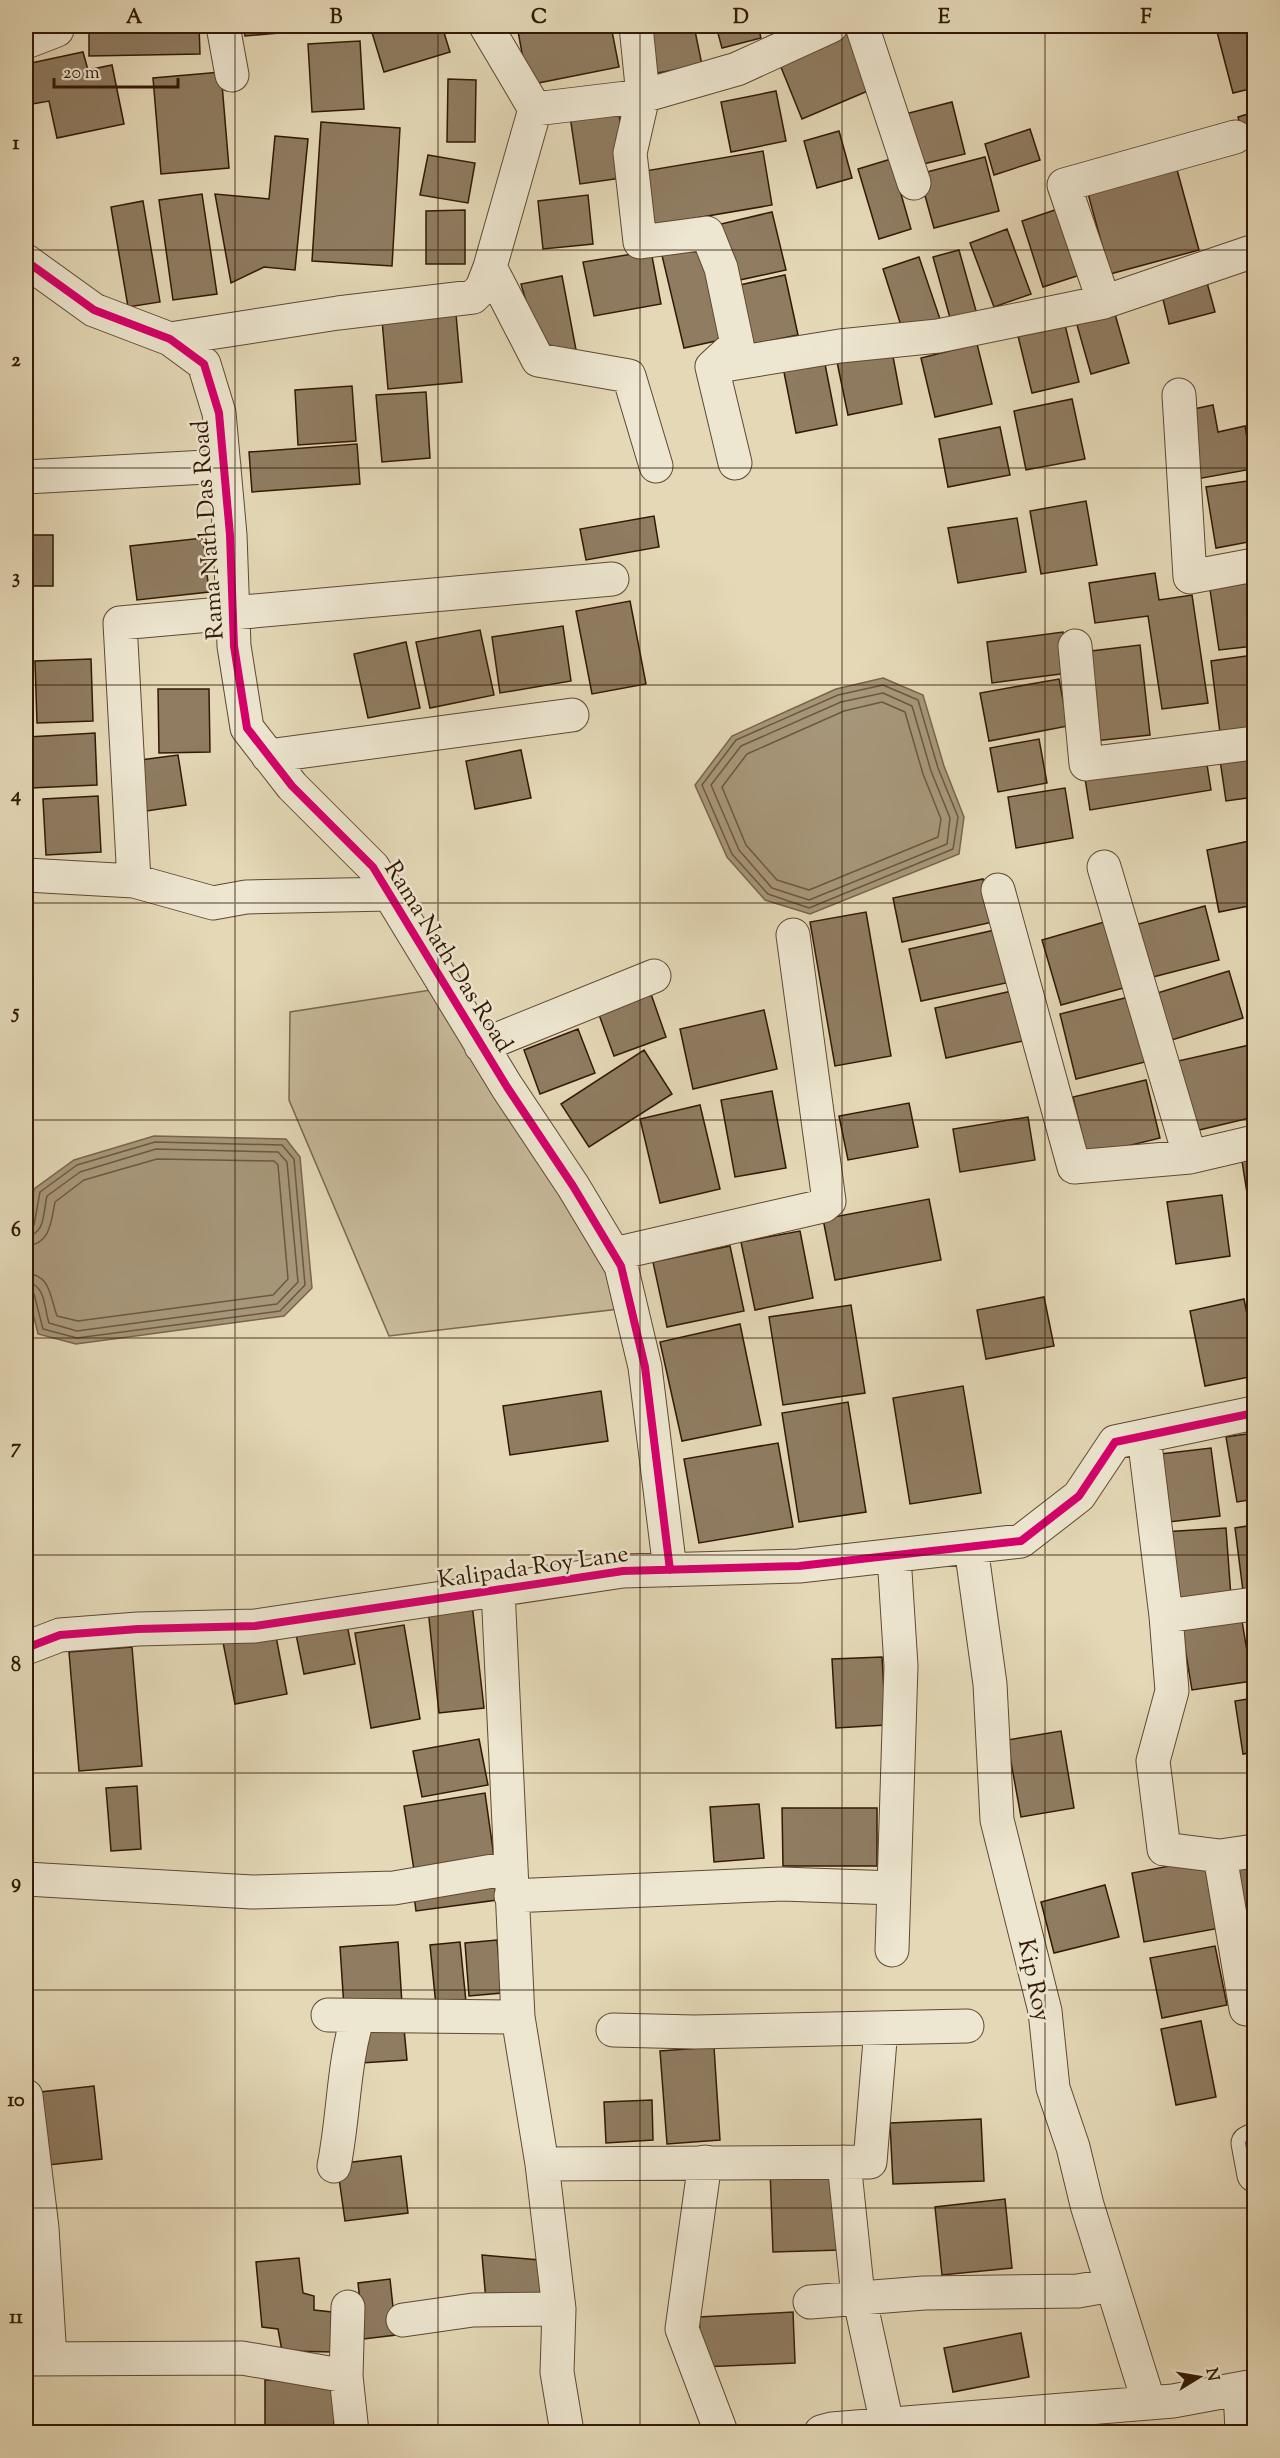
<svg xmlns="http://www.w3.org/2000/svg" width="1280" height="2458" font-family="'Sorts Mill Goudy',serif">
	<style>
		.green { fill: #c6b898; stroke: #7c684e; stroke-width: 1.5 }
		.water { fill: #a7977a; stroke: #78654b; stroke-width: 1.5 }
		.lines { fill: none; stroke-linecap: round; stroke-linejoin: round }
		.shore { stroke: #6c5840; stroke-width: 1.5 }
		.building { fill: #8f7c61; stroke: #321905; stroke-width: 1.5 }
		.street-casing { stroke: #5e4931; stroke-width: 35 }
		.street { stroke: #ede6d0; stroke-width: 33 }
		.quiet { stroke: #8e44ad; stroke-width: 6; stroke-dasharray: 12 6; stroke-linecap: butt }
		.cycleway-casing { stroke: #ede6d0; stroke-width: 11 }
		.cycleway { stroke: #d6006c; stroke-width: 8 }
		.grid { fill: none; stroke: #321905; stroke-width: 1.5; stroke-opacity: 0.55 }
		.labels { text-anchor: middle; stroke-width: 5; stroke-linejoin: round; paint-order: stroke }
		.street-label { font-size: 24px; fill: #321905; stroke: #ede6d0 }
		.neatline { fill: none; stroke: #321905; stroke-width: 2 }
		.grid-label { font-size: 20px; text-anchor: middle; font-weight: bold; fill: #321905 }
	</style>
	<rect width="100%" height="100%" fill="#e4d8b6"/>
	<filter id="stains"><feTurbulence type="fractalNoise" baseFrequency=".00333" numOctaves="4"/><feColorMatrix values="0 0 0 0 .2 0 0 0 0 .09 0 0 0 0 .02 0 0 0 .5 -.17"/></filter>
	<radialGradient id="worn" r=".72"><stop offset=".6" stop-color="#630" stop-opacity="0"/><stop offset="1" stop-color="#630" stop-opacity=".3"/></radialGradient>
	<!-- green -->
	<path class="green" d="M437 989 608 1269 619 1309 389 1336 289 1100 290 1012Z"/>
	<!-- water -->
	<path class="water" d="M883 678 923 695 944 766 964 817 959 854 810 914 765 900 727 857 695 785 732 736 836 689Z
		M154 1136 286 1139 300 1157 312 1288 284 1316 76 1344 38 1334 26 1285V1240L34 1189 74 1160Z"/>
	<g class="lines">
		<!-- shore -->
		<path class="shore" d="M883 685 918 700 938 768 958 817 953 849 809 908 768 894 732 854 702 785 736 740 838 695Z
			M883 693 912 706 931 771 950 818 947 844 809 900 772 888 739 850 711 785 741 746 841 702Z
			M882 702 905 712 923 774 941 819 938 837 809 890 777 880 746 845 722 787 747 754 844 711Z
			M26 1229 34 1225 40 1192 77 1165 155 1142 282 1145 294 1159 305 1285 280 1311 77 1338 43 1329 34 1294 26 1290
			M26 1236C46 1235 43 1211 47 1196L80 1172 156 1149 278 1152 287 1162 298 1282 277 1304 77 1331 49 1323C44 1308 46 1284 26 1282
			M26 1246C51 1244 51 1221 55 1202L84 1180 157 1159 274 1161 278 1165 288 1279 273 1295 78 1321 57 1316C50 1297 51 1275 26 1273"/>
	</g>
	<!-- building -->
	<path class="building" d="M89 26H199L200 54 89 56Z
		M244 26H324V29L245 36Z
		M370 26H442L450 52 384 72Z
		M517 26H611L619 67 528 85Z
		M644 26H694L702 65 652 74Z
		M716 26H758L761 38 722 48Z
		M844 26 870 90 802 119 776 55Z
		M1226 26H1254V88L1233 93 1216 28Z
		M360 41 364 109 312 112 308 44Z
		M83 52 88 70 112 65 124 124 57 138 49 101 26 105V64Z
		M221 72 229 168 161 174 153 78Z
		M448 79 476 80 475 142H447Z
		M776 91 786 141 731 152 721 102Z
		M952 102 965 154 919 165 905 114Z
		M618 108 628 177 580 184 570 116Z
		M1254 112V173L1238 117Z
		M26 121 31 146 26 147Z
		M321 122 400 128 392 266 312 261Z
		M1030 129 1040 160 994 175 985 144Z
		M839 131 852 178 817 188 804 141Z
		M275 136 308 139 295 270 264 267 231 283 215 194 269 199Z
		M763 151 772 205 649 226 639 172Z
		M428 155 475 163 468 203 420 195Z
		M985 157 999 211 934 228 919 174Z
		M891 159 911 229 879 239 858 169Z
		M1176 166 1199 250 1110 274 1087 190Z
		M202 194 217 294 173 300 159 200Z
		M588 195 593 244 543 249 538 201Z
		M143 201 160 302 128 307 111 207Z
		M1061 208 1083 274 1043 287 1022 221Z
		M465 210V264H426V211Z
		M772 212 786 270 735 281 721 224Z
		M1007 229 1031 294 994 307 970 243Z
		M703 238 725 339 684 348 660 247Z
		M959 250 978 318 952 325 933 257Z
		M651 251 661 304 594 316 583 262Z
		M919 257 941 322 904 335 883 269Z
		M785 275 798 335 748 345 735 286Z
		M562 276 577 355 551 356 534 329 521 284Z
		M1206 279 1215 312 1169 324 1161 291Z
		M1113 307 1129 363 1091 374 1075 318Z
		M456 314 462 382 388 389 382 320Z
		M1065 325 1079 382 1032 393 1018 336Z
		M977 344 992 404 935 417 921 358Z
		M891 346 902 404 848 415 836 357Z
		M823 354 837 425 796 433 782 362Z
		M352 386 356 441 298 445 295 390Z
		M426 392 430 458 382 462 376 395Z
		M1072 399 1085 459 1026 470 1014 411Z
		M1213 405 1218 432 1245 426 1252 469 1197 479 1184 411Z
		M1000 427 1010 475 948 487 939 439Z
		M357 444 360 484 252 492 249 452Z
		M1254 480V541L1216 548 1206 487Z
		M1086 501 1097 565 1041 574 1030 511Z
		M654 516 659 547 586 560 580 529Z
		M1017 518 1026 572 958 583 948 528Z
		M26 535H53V586H26Z
		M203 538 209 592 137 600 130 546Z
		M1155 573 1159 600 1192 595 1208 703 1162 709 1148 616 1095 623 1089 583Z
		M1250 578 1254 610V646L1219 650 1209 583Z
		M630 601 646 684 592 694 576 611Z
		M563 626 571 681 500 693 492 637Z
		M480 630 494 695 430 708 416 642Z
		M1063 632 1068 673 992 683 987 642Z
		M406 642 420 708 368 718 354 654Z
		M1140 645 1150 735 1094 741 1083 652Z
		M1253 655 1254 729 1220 733 1211 661Z
		M91 659 93 721 37 723 35 661Z
		M1059 679 1068 726 989 741 980 693Z
		M158 689H209L210 752 159 753Z
		M95 733 97 785 31 788 28 737Z
		M1039 739 1047 783 998 792 990 748Z
		M1254 748V797L1226 801 1219 753Z
		M521 750 531 798 475 809 466 761Z
		M1205 752 1211 790 1090 810 1084 772Z
		M178 755 186 805 140 812 133 761Z
		M1065 788 1073 838 1016 848 1008 797Z
		M98 796 101 852 46 855 43 799Z
		M1254 840V905L1219 912 1207 850Z
		M983 879 993 922 902 942 893 898Z
		M1205 906 1219 960 1149 978 1135 925Z
		M866 912 891 1056 835 1066 810 922Z
		M1108 921 1127 987 1061 1005 1042 940Z
		M995 930 1006 983 921 1001 909 949Z
		M1229 971 1243 1018 1165 1042 1151 995Z
		M1012 991 1023 1041 946 1058 935 1008Z
		M651 994 666 1037 614 1056 598 1012Z
		M1129 997 1145 1062 1076 1079 1060 1014Z
		M764 1010 777 1069 693 1089 680 1029Z
		M578 1029 595 1073 540 1094 524 1050Z
		M1254 1044V1117L1195 1131 1178 1061Z
		M644 1050 672 1094 589 1147 561 1104Z
		M1146 1080 1160 1138 1087 1156 1073 1097Z
		M772 1091 786 1168 735 1177 721 1100Z
		M909 1103 918 1147 848 1160 839 1116Z
		M700 1105 720 1189 660 1203 640 1119Z
		M1028 1117 1035 1160 960 1172 953 1129Z
		M1254 1153V1237L1241 1155Z
		M1222 1195 1230 1256 1176 1264 1167 1202Z
		M929 1199 941 1260 835 1280 823 1219Z
		M800 1231 813 1298 755 1310 741 1242Z
		M730 1246 744 1311 667 1327 653 1262Z
		M1044 1297 1054 1346 986 1359 977 1310Z
		M1244 1299 1254 1349V1376L1205 1386 1190 1311Z
		M851 1305 865 1393 783 1405 769 1317Z
		M740 1324 761 1425 682 1441 660 1342Z
		M963 1386 981 1493 910 1504 893 1398Z
		M601 1391 608 1441 510 1455 503 1406Z
		M848 1402 866 1512 799 1522 782 1413Z
		M1254 1433V1499L1237 1502 1226 1437Z
		M778 1443 793 1527 699 1543 684 1459Z
		M1211 1448 1220 1516 1160 1523 1152 1455Z
		M1254 1525V1589L1243 1591 1235 1528Z
		M1226 1528 1231 1597 1167 1602 1162 1532Z
		M472 1604 484 1708 439 1713 428 1609Z
		M1241 1615 1252 1681 1192 1690 1181 1624Z
		M346 1620 355 1664 304 1674 295 1629Z
		M404 1625 420 1719 371 1728 355 1633Z
		M274 1626 287 1694 235 1704 222 1637Z
		M132 1647 142 1766 79 1771 69 1652Z
		M882 1657 886 1725 836 1728 832 1659Z
		M1254 1698V1752L1243 1754 1235 1701Z
		M1061 1731 1074 1808 1021 1817 1007 1740Z
		M479 1739 488 1785 422 1797 413 1751Z
		M137 1786 141 1849 111 1851 106 1788Z
		M485 1793 494 1857 414 1870 404 1806Z
		M759 1804 764 1858 714 1862 710 1807Z
		M782 1808H877V1866H783Z
		M1207 1859 1220 1928 1144 1942 1132 1873Z
		M1254 1862V1906L1240 1908 1236 1864Z
		M494 1877 497 1900 416 1911 413 1888Z
		M1105 1885 1119 1937 1054 1953 1041 1902Z
		M497 1940 502 1993 469 1996 465 1943Z
		M398 1942 402 2004 344 2008 340 1947Z
		M460 1942 466 2002 436 2006 430 1945Z
		M1215 1946 1227 2005 1162 2018 1150 1958Z
		M403 2018 407 2060 361 2063 358 2021Z
		M1201 2021 1216 2097 1176 2105 1161 2029Z
		M714 2047 720 2140 667 2144 660 2051Z
		M94 2086 102 2159 39 2166 31 2093Z
		M652 2100 653 2140 606 2143 604 2102Z
		M981 2119 984 2181 893 2184 890 2123Z
		M401 2156 408 2213 345 2221 337 2164Z
		M838 2168 841 2250 773 2252 770 2170Z
		M1005 2199 1012 2268 942 2275 935 2207Z
		M482 2255 540 2260 541 2304 486 2301Z
		M299 2258 303 2293 314 2296V2310L332 2312 335 2352 282 2351 278 2329 262 2327 256 2262Z
		M390 2279 396 2335 364 2339 358 2283Z
		M793 2312 795 2363 702 2367 699 2317Z
		M1021 2333 1029 2377 953 2392 944 2348Z
		M265 2380H334V2432H265Z"/>
	<g class="lines">
		<defs>
			<path id="street" d="M223 26 232 75
				M636 26 643 96 630 153 640 242 707 233 721 268 737 344 712 367 735 463
				M862 26 914 183
				M26 42 57 30V26
				M535 109 643 96 737 69 831 26
				M1235 137 1064 185 1104 302 1254 251
				M26 261 94 310 170 339 204 364 219 413 230 535 234 646 247 728 292 786 373 867 507 1087 573 1186 621 1266 645 1367 670 1570
				M490 267 538 360 629 376 656 466
				M170 339 338 313 473 297 482 288 490 267 535 109 486 26
				M712 367 840 346 938 336 1104 302
				M1179 395 1190 577 1254 565
				M26 477 224 466
				M1075 646 1086 764 1254 743
				M268 756 572 715
				M26 875 134 881 213 903 246 897 390 894
				M134 881 120 623 612 579
				M998 890 1074 1167 1190 1157 1104 867
				M481 1046 654 976
				M1190 1157 1254 1142
				M614 1254 823 1206 829 1201 793 935
				M1144 1436 1166 1616 1172 1691 1153 1761 1164 1849 1220 1856 1254 1851
				M971 1547 990 1684 997 1820 1045 2011 1053 2088 1073 2147 1087 2205 1149 2403
				M498 1589 518 2017 542 2164 559 2309 557 2372 567 2432
				M1166 1616 1254 1604
				M26 1648 60 1635 138 1629 255 1626 623 1571 799 1566 1021 1541 1079 1496 1115 1442 1254 1413
				M1220 1856 1246 2009
				M26 1879 252 1892 394 1888 510 1868
				M511 1896 782 1884 894 1888
				M892 1950 901 1666 894 1556
				M328 2015 518 2017
				M613 2030 694 2032 967 2026
				M26 2096 42 2228 50 2359
				M1254 2140 1248 2143 1254 2175
				M705 2162 682 2329 721 2432
				M844 2162 857 2287 887 2424
				M542 2164 870 2162 881 2028
				M334 2166C344 2116 343 2064 358 2016
				M810 2302 924 2293 1078 2291 1112 2285
				M348 2307 346 2376 352 2432
				M403 2320 473 2310 559 2309
				M26 2359 242 2358 346 2376
				M1240 2389 1242 2432
				M821 2432 832 2429 1173 2401 1254 2386"/>
		</defs>
		<!-- street casing -->
		<use href="#street" class="street-casing"/>
		<!-- street -->
		<use href="#street" class="street"/>
		<!-- quiet -->
		<path class="quiet" d="M1254 2140 1248 2143 1254 2175"/>
		<defs>
			<path id="cycleway" d="M26 261 94 310 170 339 204 364 219 413 230 535 234 646 247 728 292 786 373 867 507 1087 573 1186 621 1266 645 1367 670 1570
				M26 1648 60 1635 138 1629 255 1626 623 1571 799 1566 1021 1541 1079 1496 1115 1442 1254 1413"/>
		</defs>
		<!-- cycleway casing -->
		<use href="#cycleway" class="cycleway-casing"/>
		<!-- cycleway -->
		<use href="#cycleway" class="cycleway"/>
	</g>
	<!-- grid -->
	<path class="grid" d="M235 26V2432M438 26V2432M640 26V2432M842 26V2432M1045 26V2432M26 250H1254M26 468H1254M26 685H1254M26 903H1254M26 1120H1254M26 1338H1254M26 1555H1254M26 1773H1254M26 1990H1254M26 2208H1254"/>
	<g class="labels">
		<!-- street labels -->
		<g class="street-label">
			<text transform="translate(207 530) rotate(-94)" y="8">Rama Nath Das Road</text>
			<text transform="translate(449 956) rotate(58)" y="8">Rama Nath Das Road</text>
			<text transform="translate(533 1566) rotate(-8)" y="8">Kalipada Roy Lane</text>
			<text transform="translate(1035 1980) rotate(78)" y="8">Kip Roy</text>
		</g>
	</g>
	<!-- margin -->
	<rect width="1280" height="2458" fill="none" stroke="#e4d8b6" stroke-width="66"/>
	<!-- north arrow -->
	<g transform="translate(1199 2377) rotate(79)" stroke="#ede6d0" stroke-width="4.5" paint-order="stroke">
	<path d="M0-4.5L10 22L0 15L-10 22Z" fill="#321905"/>
	<text y="-9" font-size="16" font-weight="bold" text-anchor="middle" fill="#321905">N</text>
	</g>
	<!-- scale -->
	<path d="M54 78v9h124v-9" fill="none" stroke="#321905" stroke-width="3"/>
	<text x="63" y="78" font-size="18" fill="#321905" stroke="#ede6d0" stroke-width="4.5" paint-order="stroke">20 m</text>
	<rect x="33" y="33" width="1214" height="2392" class="neatline"/>
	<g class="grid-label">
		<text x="134" y="23">A</text>
		<text x="336" y="23">B</text>
		<text x="539" y="23">C</text>
		<text x="741" y="23">D</text>
		<text x="944" y="23">E</text>
		<text x="1146" y="23">F</text>
		<text x="16" y="149">1</text>
		<text x="16" y="366">2</text>
		<text x="16" y="583">3</text>
		<text x="16" y="801">4</text>
		<text x="16" y="1018">5</text>
		<text x="16" y="1236">6</text>
		<text x="16" y="1453">7</text>
		<text x="16" y="1671">8</text>
		<text x="16" y="1888">9</text>
		<text x="16" y="2106">10</text>
		<text x="16" y="2323">11</text>
	</g>
	<rect width="100%" height="100%" filter="url(#stains)"/>
	<rect width="100%" height="100%" fill="url(#worn)"/>
</svg>
